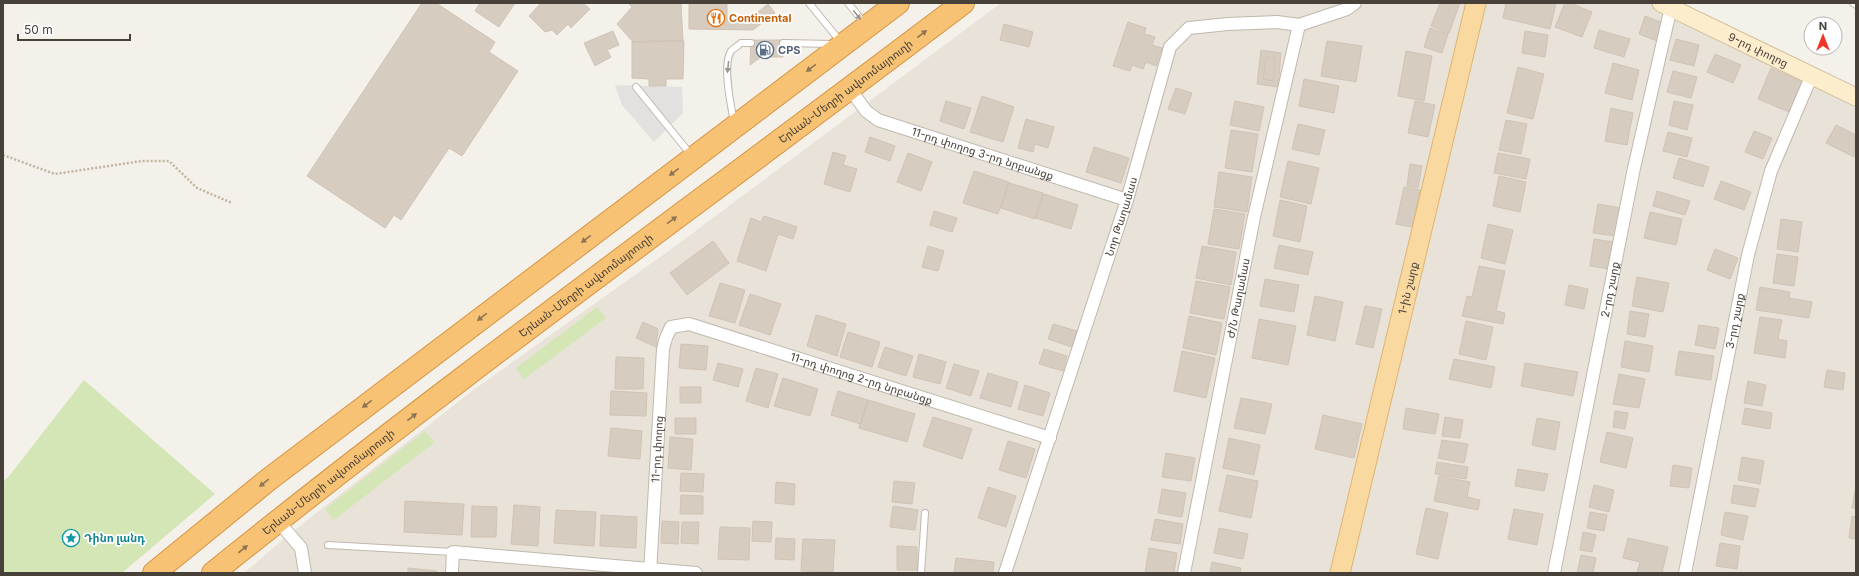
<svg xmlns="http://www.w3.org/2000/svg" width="1859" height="576" font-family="Inter,'Noto Sans Armenian',sans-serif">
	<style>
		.residential { fill: #e8e2d9 }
		.green { fill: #d4e6b6 }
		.parking { fill: #e3e1df }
		.building { fill: #d6ccc0; stroke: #d0c3b4 }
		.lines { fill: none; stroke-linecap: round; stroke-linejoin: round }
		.lane-casing { stroke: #c0b8ad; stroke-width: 8 }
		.street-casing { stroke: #c0b8ad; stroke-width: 14 }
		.secondary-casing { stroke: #d2c09c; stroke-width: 19 }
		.primary-casing { stroke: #deb56f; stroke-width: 21 }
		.highway-casing { stroke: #d69543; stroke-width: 24 }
		.path { stroke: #c1b39f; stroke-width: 2.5; stroke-dasharray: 2 2; stroke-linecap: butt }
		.lane { stroke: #fff; stroke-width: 6 }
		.street { stroke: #fff; stroke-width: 12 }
		.secondary { stroke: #fcedcd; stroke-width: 17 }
		.primary { stroke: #f9d99f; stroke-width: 19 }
		.highway { stroke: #f7c274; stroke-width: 22 }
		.oneway { fill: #9a9692 }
		.oneway2 { fill: #8e7551 }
		.labels { text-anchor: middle; stroke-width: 3.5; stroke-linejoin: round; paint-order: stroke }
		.food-label { font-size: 11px; font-weight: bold; fill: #c56008; stroke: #fff; text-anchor: start }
		.service-label { font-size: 11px; font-weight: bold; fill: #4e5e75; stroke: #fff; text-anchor: start }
		.street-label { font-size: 11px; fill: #484139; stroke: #fff }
		.culture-label { font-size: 11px; font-weight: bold; fill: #0d838f; stroke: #fff; text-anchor: start }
	</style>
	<rect width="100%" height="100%" fill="#f4f1eb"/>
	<!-- residential -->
	<path class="residential" d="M1001 3H1669L1856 92V573H244L287 536 472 391 670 250Z"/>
	<!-- green -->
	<path class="green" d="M597 307 606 318 524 379 516 368Z
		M84 380 215 494 122 573H3V482L9 476Z
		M425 431 435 442 334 520 325 509Z"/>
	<!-- parking -->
	<path class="parking" d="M615 85 682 87 683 113 654 142 622 105Z"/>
	<!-- building -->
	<path class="building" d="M422 3H436L495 42 489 52 518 71 462 156 449 148 401 220 394 215 385 228 307 176Z
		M480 3H515L499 27 475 11Z
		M541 3H583L590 9 571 28 568 24 557 35 552 30 545 32 529 16Z
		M628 3H681L683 41 633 42 617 24 632 7Z
		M689 3H727V19H749L768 4 775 13 753 30 689 29Z
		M1440 3H1460L1449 33 1431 26Z
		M1506 3H1556L1550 29 1503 18Z
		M1565 3H1570L1592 12 1582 37 1555 27Z
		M1645 16 1663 23 1657 41 1639 34Z
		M1128 22 1146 28 1144 34 1155 37 1152 45 1162 48 1156 66 1146 62 1143 69 1132 65 1130 71 1113 66Z
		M1004 24 1033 32 1029 47 1000 40Z
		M1430 28 1448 34 1442 53 1424 47Z
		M1599 30 1630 39 1624 57 1594 48Z
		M613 31 619 45 607 50 611 57 595 66 584 43Z
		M1525 31 1548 35 1545 57 1522 53Z
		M1676 39 1699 45 1694 66 1670 60Z
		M751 40H783V57H761L750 65Z
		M649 41H684L683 79H666V86H649V79L632 78V42L649 43Z
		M1327 41 1362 46 1356 82 1321 76Z
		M1261 50 1281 53 1278 87 1257 84Z
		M1406 51 1432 56 1424 101 1398 96Z
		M1715 54 1741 65 1733 83 1707 72Z
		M1266 57 1275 58 1273 81 1263 79Z
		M1613 63 1639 70 1632 100 1605 93Z
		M1518 67 1544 74 1533 119 1507 113Z
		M1771 68 1802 82 1789 112 1758 99Z
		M1673 71 1697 77 1691 98 1667 92Z
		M1304 79 1339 86 1334 113 1299 106Z
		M1176 88 1192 93 1185 114 1168 109Z
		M982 96 1014 107 1003 142 970 132Z
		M946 101 971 108 964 129 940 121Z
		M1235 101 1264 107 1259 131 1230 125Z
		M1415 101 1435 105 1428 137 1408 133Z
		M1674 101 1693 105 1687 130 1669 125Z
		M1611 108 1633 113 1627 145 1605 141Z
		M1026 119 1054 127 1048 148 1035 144 1033 152 1018 148Z
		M1506 120 1527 124 1521 154 1499 150Z
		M1298 124 1325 130 1319 155 1292 149Z
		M1836 125 1856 135V153L1854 157 1826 143Z
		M1231 130 1258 134 1252 172 1225 168Z
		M1754 131 1772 138 1763 159 1745 152Z
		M1668 132 1692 138 1687 157 1663 151Z
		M870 137 895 146 890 161 865 152Z
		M1094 147 1129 158 1121 183 1086 172Z
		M833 152 846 156 843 165 857 169 850 192 824 184Z
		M908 153 932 162 921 191 897 182Z
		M1498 153 1530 159 1526 179 1494 173Z
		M1679 158 1709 167 1703 187 1673 178Z
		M1288 161 1319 168 1311 204 1280 197Z
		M1410 164 1422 166 1418 188 1407 186Z
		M974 171 1009 182 998 214 963 203Z
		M1219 172 1252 177 1247 212 1214 207Z
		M1499 176 1526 182 1520 212 1493 206Z
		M1721 181 1751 192 1744 210 1714 199Z
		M1009 183 1043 193 1035 219 1001 208Z
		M1404 187 1420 190 1412 227 1396 224Z
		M1657 191 1690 201 1685 215 1653 206Z
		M1044 194 1078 205 1071 229 1036 218Z
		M1280 200 1307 206 1300 242 1273 236Z
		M1598 204 1620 208 1615 236 1593 233Z
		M1214 209 1245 214 1239 249 1208 244Z
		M934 211 957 218 952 232 930 225Z
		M1650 212 1682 219 1676 245 1644 238Z
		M764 216 797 227 793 239 778 234 766 271 737 261 751 218 761 222Z
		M1781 219 1802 222 1798 252 1777 249Z
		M1488 224 1513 230 1505 264 1481 258Z
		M1594 239 1613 242 1609 269 1590 266Z
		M713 241 729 263 687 295 670 273Z
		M1279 245 1313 252 1308 275 1274 268Z
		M928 246 944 251 938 271 922 267Z
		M1202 246 1236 252 1231 285 1196 278Z
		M1715 249 1738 258 1730 279 1707 270Z
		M1777 254 1798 257 1794 286 1773 283Z
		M1479 266 1505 271 1496 311 1505 313 1503 324 1462 316 1467 296 1472 297Z
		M1637 277 1669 283 1663 312 1632 306Z
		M1265 279 1299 285 1294 312 1260 306Z
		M1196 281 1230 287 1224 319 1190 313Z
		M720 283 745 290 735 323 709 316Z
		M1569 285 1588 289 1584 309 1565 305Z
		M1760 287 1790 292 1789 298 1812 302 1809 318 1756 310Z
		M750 294 781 304 770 335 739 325Z
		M1315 296 1343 302 1335 341 1307 335Z
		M1365 306 1382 309 1373 348 1356 344Z
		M1630 311 1649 314 1645 337 1627 334Z
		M816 315 846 324 837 356 807 346Z
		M1189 316 1222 323 1216 355 1183 348Z
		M1760 317 1782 320 1778 339 1787 341 1785 358 1754 353Z
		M1259 319 1296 326 1288 365 1252 358Z
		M1466 321 1493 327 1486 360 1459 354Z
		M643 322 658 329 656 347 636 338Z
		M1053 324 1077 331 1072 347 1048 339Z
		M1699 325 1719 328 1715 349 1695 345Z
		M848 332 880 342 872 367 840 357Z
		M1625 341 1653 346 1649 372 1621 367Z
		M681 344 708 346 706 370 679 368Z
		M885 347 913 356 906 376 878 367Z
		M1044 349 1067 356 1063 371 1039 364Z
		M1182 351 1215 358 1206 398 1174 391Z
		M1679 351 1714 356 1711 380 1675 375Z
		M919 354 946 362 940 384 913 377Z
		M616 357 644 358 643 389H615Z
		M1454 359 1495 367 1491 388 1449 379Z
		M718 363 743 369 738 387 713 380Z
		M1525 363 1578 372 1573 396 1521 386Z
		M954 364 979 371 971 396 946 388Z
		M756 368 778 374 768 408 746 401Z
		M1827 370 1845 373 1843 390 1824 387Z
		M988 373 1018 382 1011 407 980 398Z
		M1619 374 1645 379 1639 408 1613 404Z
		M783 378 818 389 810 416 774 406Z
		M1748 381 1766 385 1762 406 1744 403Z
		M1025 385 1050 393 1043 416 1018 409Z
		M680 387H701V403H680Z
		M611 391 647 393 646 416 610 415Z
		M838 391 868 400 861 424 831 415Z
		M1241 398 1272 404 1265 434 1234 428Z
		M868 400 915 414 907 442 859 428Z
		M1406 408 1439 414 1435 434 1403 429Z
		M1745 408 1772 413 1770 429 1742 424Z
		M1615 411 1628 413 1625 429 1613 427Z
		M1323 415 1362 424 1354 458 1315 449Z
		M933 417 972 429 962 459 923 446Z
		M1445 417 1463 420 1460 438 1442 436Z
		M675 418H696V434H675Z
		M1537 418 1560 422 1555 450 1532 445Z
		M611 428 642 431 640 459 608 456Z
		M1607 432 1633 438 1626 468 1600 462Z
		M670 437 693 439 691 470 668 468Z
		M1229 438 1260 445 1254 475 1223 468Z
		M1442 440 1468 444 1464 463 1438 458Z
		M1008 441 1035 449 1026 478 999 470Z
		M1166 453 1195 458 1191 481 1162 477Z
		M1742 457 1764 461 1760 484 1738 480Z
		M1437 462 1468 467 1466 479 1435 474Z
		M1673 465 1692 468 1689 488 1670 486Z
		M1518 469 1548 474 1544 491 1515 486Z
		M681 473 704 474 703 492 680 491Z
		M1227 475 1258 481 1251 518 1219 511Z
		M1439 476 1470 482 1467 497 1480 500 1478 510 1434 501Z
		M894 481 915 483 912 504 892 502Z
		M776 482 795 484 794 505 775 503Z
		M1594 485 1614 490 1609 512 1589 507Z
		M1734 485 1759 489 1755 507 1731 503Z
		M1856 485V508H1852Z
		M988 487 1016 496 1006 527 978 518Z
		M1162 489 1186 493 1182 517 1158 513Z
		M681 495 703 496V514H680Z
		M405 501 464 504 462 535 404 532Z
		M514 505 540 507 538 546 511 544Z
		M472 506 497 507 496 537H471Z
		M893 506 918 510 915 530 890 527Z
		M1426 508 1448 513 1438 559 1416 554Z
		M1514 509 1543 514 1537 545 1508 539Z
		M556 510 596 512 594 546 554 543Z
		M1590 512 1607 515 1604 531 1587 528Z
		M1725 512 1748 516 1743 540 1721 535Z
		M601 515 637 517 636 548 600 546Z
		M1852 516 1856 517V539L1849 538Z
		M1155 519 1183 524 1180 544 1151 540Z
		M662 521 679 522 678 544 661 543Z
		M753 521 772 522 771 542 752 541Z
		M682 522H699L698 544 681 543Z
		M720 527 750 528 749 560 718 559Z
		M1219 528 1248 534 1243 559 1214 553Z
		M1583 532 1596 535 1592 552 1580 550Z
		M776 538 795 539 794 560 775 559Z
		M1628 538 1668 547 1662 573H1637L1640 562 1623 558Z
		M803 539 835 540 833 572 801 571Z
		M1720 543 1740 546 1737 569 1716 566Z
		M897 546 917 547V570H897Z
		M1149 548 1177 553 1174 573H1145Z
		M1581 555 1596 558 1593 573H1577Z
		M956 558 994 562 993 573H954Z
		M1212 562 1241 568 1240 573H1210Z
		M408 568 437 571V573H408Z"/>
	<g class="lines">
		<defs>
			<path id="lane" d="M809 3 840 41
				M848 3 865 24
				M1853 3 1856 5
				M783 43 833 44
				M636 87 692 156
				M734 122C731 106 722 65 731 51 734 48 738 46 741 43H751
				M328 545 453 552
				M921 573 925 513"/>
			<g id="street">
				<path id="s1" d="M850 89 866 111 878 120 1127 200"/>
				<path d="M278 521 301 548 305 573"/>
				<path d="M452 573 453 552 696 573"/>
				<path id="s2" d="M650 573 663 349 666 338 671 327 689 324 1050 438"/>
				<path id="s3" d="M1005 573 1127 200 1170 47 1189 28 1228 24 1277 22 1299 25 1347 9 1355 3"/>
				<path id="s4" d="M1184 573 1254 217 1299 25"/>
				<path id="s5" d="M1554 573 1634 168 1671 7"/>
				<path id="s6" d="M1685 573 1748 255 1771 171 1811 77"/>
			</g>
			<g id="secondary">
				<path id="s7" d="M1661 3 1856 97"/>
			</g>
			<g id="primary">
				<path id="s8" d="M1340 573 1476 3"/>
			</g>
			<g id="highway">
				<path d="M154 573 268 480 898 3"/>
				<path id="s9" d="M213 573C457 376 713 193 963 3"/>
			</g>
		</defs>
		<!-- lane casing -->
		<use href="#lane" class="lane-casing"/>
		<!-- street casing -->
		<use href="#street" class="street-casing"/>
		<!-- secondary casing -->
		<use href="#secondary" class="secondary-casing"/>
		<!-- primary casing -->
		<use href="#primary" class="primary-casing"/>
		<!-- highway casing -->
		<use href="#highway" class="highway-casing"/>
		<!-- path -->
		<path class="path" d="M3 155 55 174 142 161H169L197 188 232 203"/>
		<!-- lane -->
		<use href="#lane" class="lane"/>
		<!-- street -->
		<use href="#street" class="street"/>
		<!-- secondary -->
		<use href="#secondary" class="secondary"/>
		<!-- primary -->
		<use href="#primary" class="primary"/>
		<!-- highway -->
		<use href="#highway" class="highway"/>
	</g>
	<!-- one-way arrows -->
	<defs><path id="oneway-solid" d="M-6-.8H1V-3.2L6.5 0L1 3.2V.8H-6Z"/></defs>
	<g class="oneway">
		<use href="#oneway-solid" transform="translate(857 15) rotate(51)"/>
		<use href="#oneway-solid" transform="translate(728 67) rotate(96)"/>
	</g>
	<g class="oneway2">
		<use href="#oneway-solid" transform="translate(922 34) rotate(-37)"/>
		<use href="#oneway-solid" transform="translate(811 68) rotate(143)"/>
		<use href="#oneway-solid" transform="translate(674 172) rotate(143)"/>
		<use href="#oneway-solid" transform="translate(672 220) rotate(-36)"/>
		<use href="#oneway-solid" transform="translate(586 239) rotate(143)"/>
		<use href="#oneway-solid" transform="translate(482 317) rotate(143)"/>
		<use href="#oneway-solid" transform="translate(367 404) rotate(143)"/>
		<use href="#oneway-solid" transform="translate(412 417) rotate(-38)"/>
		<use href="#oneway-solid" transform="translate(264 483) rotate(141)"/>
		<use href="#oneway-solid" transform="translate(243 549) rotate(-39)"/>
	</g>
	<!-- icons -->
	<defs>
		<symbol id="restaurant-ring" viewBox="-11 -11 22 22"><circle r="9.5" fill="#fff" stroke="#e8710a" stroke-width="1.5"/><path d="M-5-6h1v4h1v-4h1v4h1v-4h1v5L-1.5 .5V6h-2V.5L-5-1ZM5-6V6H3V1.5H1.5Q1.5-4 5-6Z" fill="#e8710a"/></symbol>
		<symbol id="fuel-ring" viewBox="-11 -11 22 22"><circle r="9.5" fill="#fff" stroke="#5c6f8a" stroke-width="1.5"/><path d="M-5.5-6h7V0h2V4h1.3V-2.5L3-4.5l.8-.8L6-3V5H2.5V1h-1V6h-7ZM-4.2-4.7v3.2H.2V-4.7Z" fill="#5c6f8a"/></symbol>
		<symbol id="sight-ring" viewBox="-11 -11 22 22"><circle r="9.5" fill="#fff" stroke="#0f9aa8" stroke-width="1.5"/><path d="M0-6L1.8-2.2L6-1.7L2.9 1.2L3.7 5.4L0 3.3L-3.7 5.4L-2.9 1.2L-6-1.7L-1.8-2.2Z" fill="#0f9aa8"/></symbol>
	</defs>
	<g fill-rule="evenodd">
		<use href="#restaurant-ring" x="706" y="8" width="20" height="20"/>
		<use href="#fuel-ring" x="755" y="40" width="20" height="20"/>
		<use href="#sight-ring" x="61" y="528" width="20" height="20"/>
	</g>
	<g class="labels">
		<!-- food labels -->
		<g class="food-label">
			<text x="729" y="22">Continental</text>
		</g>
		<!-- service labels -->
		<g class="service-label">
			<text x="778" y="54">CPS</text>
		</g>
		<!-- street labels -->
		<g class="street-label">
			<text dy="4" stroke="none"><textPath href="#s7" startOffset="108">9-րդ փողոց</textPath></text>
			<text dy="4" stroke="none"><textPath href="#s9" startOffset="795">Երևան-Մեղրի ավտոմայրուղի</textPath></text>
			<text dy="4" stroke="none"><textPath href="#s1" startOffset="152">11-րդ փողոց 3-րդ նրբանցք</textPath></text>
			<text dy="4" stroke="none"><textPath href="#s3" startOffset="375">Նոր Թաղամաս</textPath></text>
			<text dy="4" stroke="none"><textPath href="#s9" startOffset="471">Երևան-Մեղրի ավտոմայրուղի</textPath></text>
			<text dy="4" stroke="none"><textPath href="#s8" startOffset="293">1-ին շարք</textPath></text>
			<text dy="4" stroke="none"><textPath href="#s5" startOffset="289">2-րդ շարք</textPath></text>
			<text dy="4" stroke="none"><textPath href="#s4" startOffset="280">Ժ/Ն Թաղամաս</textPath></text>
			<text dy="4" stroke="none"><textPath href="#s6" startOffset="257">3-րդ շարք</textPath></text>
			<text dy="4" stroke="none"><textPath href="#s2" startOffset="447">11-րդ փողոց 2-րդ նրբանցք</textPath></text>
			<text dy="4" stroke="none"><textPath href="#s2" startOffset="124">11-րդ փողոց</textPath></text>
			<text dy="4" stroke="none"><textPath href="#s9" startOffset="147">Երևան-Մեղրի ավտոմայրուղի</textPath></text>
		</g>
		<!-- culture labels -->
		<g class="culture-label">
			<text x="84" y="542">Դինո լանդ</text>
		</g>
	</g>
	<!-- border -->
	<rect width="1859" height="576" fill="none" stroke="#484139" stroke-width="8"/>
	<!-- north arrow -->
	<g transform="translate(1823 36)"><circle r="19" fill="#ffffff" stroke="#b6b3b0"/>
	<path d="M0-3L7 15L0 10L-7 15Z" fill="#ef3727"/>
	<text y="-6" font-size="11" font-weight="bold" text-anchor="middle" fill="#484139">N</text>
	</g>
	<!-- scale -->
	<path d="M18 34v6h112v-6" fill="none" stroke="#484139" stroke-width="2"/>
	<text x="24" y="34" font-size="12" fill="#484139" stroke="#ffffff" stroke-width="3" paint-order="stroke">50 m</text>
</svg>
